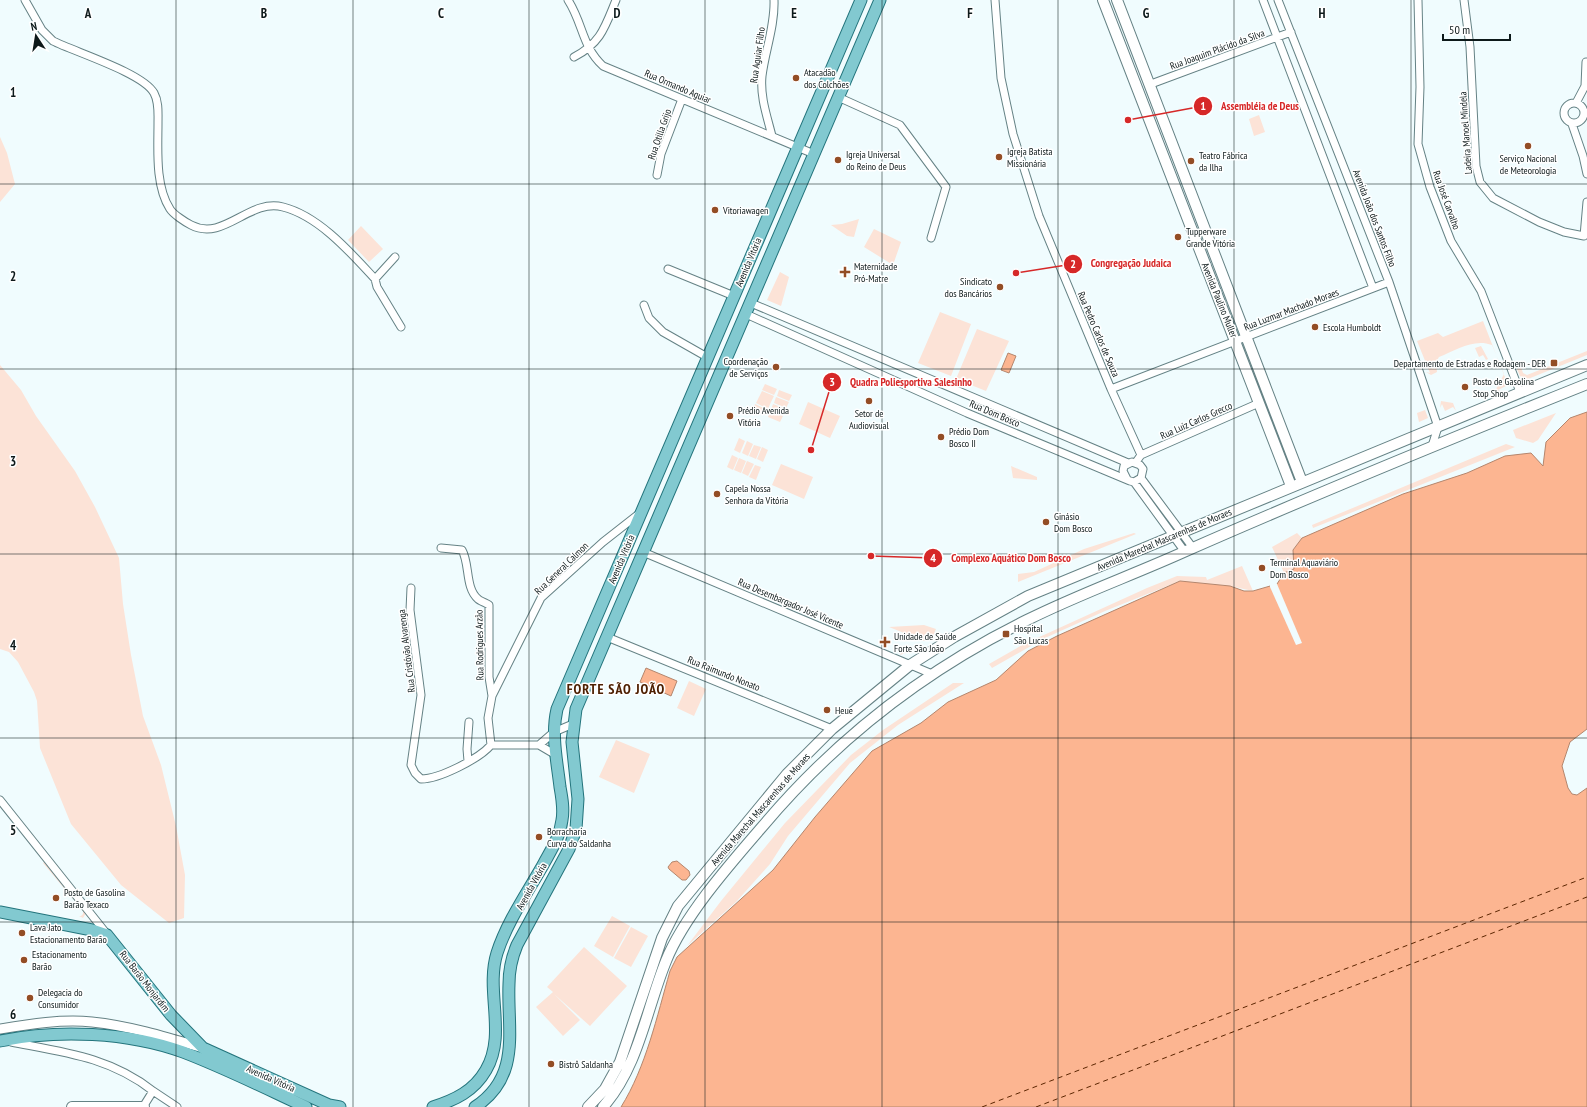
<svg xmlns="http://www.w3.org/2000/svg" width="1587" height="1107" font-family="'PT Sans Narrow',sans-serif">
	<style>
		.green { fill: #fce3d7 }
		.water { fill: #fcb591; stroke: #b4866d }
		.pier { fill: #f0fcfe }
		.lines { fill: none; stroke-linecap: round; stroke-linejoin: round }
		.ferry { stroke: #5c2602; stroke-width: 1; stroke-dasharray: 5 4; stroke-linecap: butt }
		.minor-casing { stroke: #658285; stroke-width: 9 }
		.tertiary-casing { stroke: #658285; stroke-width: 11 }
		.secondary-casing { stroke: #658285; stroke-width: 12 }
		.primary-casing { stroke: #23747c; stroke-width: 13 }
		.minor { stroke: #fff; stroke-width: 7 }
		.tertiary { stroke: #fff; stroke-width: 9 }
		.secondary { stroke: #fff; stroke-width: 10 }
		.primary { stroke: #82c9d0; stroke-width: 11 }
		.grid { fill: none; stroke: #0d191a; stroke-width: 1; stroke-opacity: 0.55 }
		.poi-dot { fill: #934d25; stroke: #fff; stroke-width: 1.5 }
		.labels { text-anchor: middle; stroke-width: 3; stroke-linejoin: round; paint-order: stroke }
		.street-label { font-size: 10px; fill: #0d191a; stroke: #fff }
		.poi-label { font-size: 10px; fill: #0d191a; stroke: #fff; text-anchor: start }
		.district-label { font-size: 14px; font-weight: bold; letter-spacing: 1px; fill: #4e2002; stroke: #fff }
		.grid-label { font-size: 13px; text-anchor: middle; font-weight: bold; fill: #0d191a; stroke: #fff; stroke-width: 3; stroke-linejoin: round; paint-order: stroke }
		.leader { fill: none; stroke: #d62828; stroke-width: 1.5 }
		.callout-dot { fill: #d62828; stroke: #fff; stroke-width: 1.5 }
		.mark-label { font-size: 12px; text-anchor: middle; font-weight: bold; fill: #fff }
		.callout-label { font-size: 11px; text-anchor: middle; font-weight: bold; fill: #d62828; stroke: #fff; stroke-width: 3; stroke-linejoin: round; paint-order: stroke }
	</style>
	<rect width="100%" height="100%" fill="#f0fcfe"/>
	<!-- green -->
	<path class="green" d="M1259 115 1265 132 1254 136 1249 119Z
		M0 137 7 153 15 184 0 202Z
		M859 219 854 237 847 236 831 225 842 224Z
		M361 226 383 249 369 262 348 240Z
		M874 229 901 242 893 265 864 247Z
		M780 272 789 277 781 306 767 300Z
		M940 312 971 324 951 376 918 363Z
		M1483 321 1508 385 1498 390 1502 392 1495 391 1504 374 1500 364 1496 362 1498 359 1492 345C1474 338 1456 350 1439 357L1436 362 1437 372 1431 375 1426 372 1430 373 1417 341 1438 333 1443 337Z
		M977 329 1009 341 986 391 956 379Z
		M1481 346 1488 359 1486 360 1483 355 1479 357 1475 348Z
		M1587 351V355L1528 379 1520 376 1517 369 1521 367 1523 373 1527 375Z
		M0 365 21 390 36 416 75 471 95 507 119 558 123 604 131 655 143 716 161 765 176 826 185 875 184 918 169 923 121 885 71 824 40 748 37 701 34 692 18 662 9 652 0 649Z
		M765 384 777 389 774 395 762 390Z
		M779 390 792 395 789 401 777 396Z
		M762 391 774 396 771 402 759 397Z
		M759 397 771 402 768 409 756 403Z
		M776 397 789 402 786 408 774 403Z
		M1441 401 1453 403 1456 411 1453 407 1445 411 1442 404 1440 408Z
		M808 402 840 416 830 438 799 424Z
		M755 404 768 410 765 415 753 410Z
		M773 404 786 409 783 415 771 410Z
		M1425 410 1428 418 1419 422 1417 413Z
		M770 411 783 416 780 422 768 417Z
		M1556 413 1538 440 1533 443 1516 438 1513 430Z
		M739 438 745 441 740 453 734 450Z
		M747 441 753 444 748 456 742 453Z
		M1506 444 1515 447 1313 528 1312 525Z
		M754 445 761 447 756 459 749 456Z
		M762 447 768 450 763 462 757 459Z
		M732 455 738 458 733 470 727 467Z
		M739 458 746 461 741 473 734 470Z
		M747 461 754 464 748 476 742 473Z
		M781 464 813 477 804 499 772 485Z
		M755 465 761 467 756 480 749 477Z
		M1011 466 1037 477V480L1013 478Z
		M1134 533 1136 534 1018 582V574L1034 572 1084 549Z
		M1297 533 1302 538 1293 550 1294 569 1284 573 1272 547Z
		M1242 566 1253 591 1230 586 1180 581 1105 611 1045 638 992 668 989 664 1024 644 1147 588 1177 576 1206 577 1207 580Z
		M924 625 936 629 932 638 924 641 889 627Z
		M905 645 913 650 900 655Z
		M689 681 706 689 694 716 677 708Z
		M953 683H964L898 725 850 763 788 836 770 864 736 902 687 946 721 901 785 823 851 755 883 730Z
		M616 740 650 754 634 793 599 777Z
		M45 861 86 913 83 918 79 916H81L83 914V911L43 863Z
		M612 916 630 926 613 957 594 946Z
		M631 927 648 936 631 967 614 958Z
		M584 947 627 986 590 1026 554 994 580 1020 563 1036 536 1007 553 992 547 987Z"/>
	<!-- water -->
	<path class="water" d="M1008 353 1016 356 1009 373 1001 370Z
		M1587 412V729L1570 742 1562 766 1568 788 1572 794 1577 795 1587 788V1107H621C646 1067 657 1016 670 971L677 957 773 870 815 817 872 751 921 723 948 702 996 680 1028 651 1057 636 1180 581 1230 586 1244 591H1253L1277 584 1284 573 1294 569 1293 550 1302 538 1403 494 1467 473 1505 456 1531 453 1543 466 1546 442 1570 418Z
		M646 668 677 681 671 696 640 682Z
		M677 861 689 871 690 875 686 880H682L669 869 668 867 672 862Z"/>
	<!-- pier -->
	<path class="pier" d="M1276 582 1277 584 1302 643 1296 645 1270 587V585Z"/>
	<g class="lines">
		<!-- ferry -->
		<path class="ferry" d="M982 1107 1587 877
			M1036 1107 1587 897"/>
		<defs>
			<path id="minor" d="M25 0 42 30 53 41C75 52 143 73 154 93 159 102 158 113 158 123 158 149 155 186 170 209 173 214 185 222 191 225 224 242 249 198 283 207 319 216 351 253 375 279L395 257
				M568 0C583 23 582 47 603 66L814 154
				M995 0 1001 78 1013 134 1039 216 1111 389 1141 455 1136 462
				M1263 0 1373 288
				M1278 0 1389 282 1438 427 1432 446
				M1418 0 1420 87 1418 144 1430 187 1451 241 1481 291 1520 392
				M1464 0 1470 47 1476 166 1480 182 1493 198 1539 222 1564 232 1584 236 1587 202
				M574 57C601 43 605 27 616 0
				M1151 84 1291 32
				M838 97 900 125 946 187 931 238
				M1564 113a10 10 0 1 1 20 0a10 10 0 1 1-20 0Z
				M1576 103 1585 86 1586 62
				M1572 124 1583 156 1587 174
				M772 136C767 116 760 97 762 76 765 51 775 26 774 0
				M657 175 661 154 682 99
				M668 269 734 296
				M375 279 377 287 401 327
				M751 303 1128 463
				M644 305 649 318 663 332 707 357
				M746 314 967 413 1130 481 1134 482 1141 478 1143 469 1140 465 1132 462 1124 466 1123 471 1127 479
				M1111 389 1389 282
				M1141 455 1259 403
				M1141 478 1193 548
				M1134 482 1185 552
				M441 548 462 550C470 564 465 588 478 599 480 601 486 603 489 605V677L492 696 488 718 491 745
				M643 552 932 674
				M411 588 410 610 421 695 411 765 415 773 421 779C439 779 479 759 491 745H539L556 755
				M607 637 832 729
				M492 696 541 598 603 542 640 513
				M539 745 554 732 573 724
				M468 761 467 749 469 722
				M0 800 106 933
				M11 1042C63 1052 110 1057 153 1091L143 1107
				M153 1091 177 1107"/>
			<path id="tertiary" d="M0 1029C30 1024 62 1019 92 1022 130 1026 166 1037 203 1048"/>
			<path id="secondary" d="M1103 0 1291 486
				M1117 0 1302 482
				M72 1107H144
				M588 1107 605 1089 620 1062 662 938 678 906 787 774 832 729 910 665 954 637 1028 596 1587 365
				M603 1107C639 1066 646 1010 666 961 684 916 730 864 762 827 836 739 925 670 1027 620 1079 594 1133 575 1186 551 1318 493 1452 438 1587 384"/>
			<path id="primary" d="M0 912 92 930 107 935 171 1015 203 1048 329 1105 340 1107
				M0 1041C58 1029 128 1032 183 1052 225 1068 265 1088 306 1107
				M433 1107C455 1100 474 1091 486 1070 507 1034 485 991 497 953 507 922 527 893 543 865 551 850 560 837 562 820 564 809 562 798 560 787 557 761 551 735 557 709L861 0
				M475 1107C522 1076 507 1029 509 984 509 970 512 957 517 945L569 849 576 829 578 799 572 742 576 709 880 0"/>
		</defs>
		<!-- minor casing -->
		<use href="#minor" class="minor-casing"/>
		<!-- tertiary casing -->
		<use href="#tertiary" class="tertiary-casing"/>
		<!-- secondary casing -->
		<use href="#secondary" class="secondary-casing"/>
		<!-- primary casing -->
		<use href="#primary" class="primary-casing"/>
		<!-- minor -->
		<use href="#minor" class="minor"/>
		<!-- tertiary -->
		<use href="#tertiary" class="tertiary"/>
		<!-- secondary -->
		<use href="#secondary" class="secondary"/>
		<!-- primary -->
		<use href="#primary" class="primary"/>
	</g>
	<!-- grid -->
	<path class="grid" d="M176 0V1107M353 0V1107M529 0V1107M705 0V1107M882 0V1107M1058 0V1107M1234 0V1107M1411 0V1107M0 184H1587M0 369H1587M0 554H1587M0 738H1587M0 922H1587"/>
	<!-- markers -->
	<g class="poi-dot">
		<circle cx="796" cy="78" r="4"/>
		<circle cx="1528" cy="146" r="4"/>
		<circle cx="999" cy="157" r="4"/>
		<circle cx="838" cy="160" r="4"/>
		<circle cx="1191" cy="161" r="4"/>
		<circle cx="715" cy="210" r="4"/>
		<circle cx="1178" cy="237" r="4"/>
		<path d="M843 266h4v4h4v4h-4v4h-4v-4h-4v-4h4z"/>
		<circle cx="1000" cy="287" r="4"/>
		<circle cx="1315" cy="327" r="4"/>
		<rect x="1550" y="359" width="8" height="8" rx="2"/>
		<circle cx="776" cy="367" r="4"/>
		<circle cx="1465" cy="387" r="4"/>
		<circle cx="869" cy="401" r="4"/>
		<circle cx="730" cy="416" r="4"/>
		<circle cx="941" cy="437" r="4"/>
		<circle cx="717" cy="494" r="4"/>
		<circle cx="1046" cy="522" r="4"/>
		<circle cx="1262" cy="568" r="4"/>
		<rect x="1002" y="630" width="8" height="8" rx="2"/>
		<path d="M883 636h4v4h4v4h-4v4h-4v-4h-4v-4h4z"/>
		<circle cx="827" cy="710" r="4"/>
		<circle cx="539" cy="837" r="4"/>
		<circle cx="56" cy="898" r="4"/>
		<circle cx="22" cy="933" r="4"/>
		<circle cx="24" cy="960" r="4"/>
		<circle cx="30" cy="998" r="4"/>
		<circle cx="551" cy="1064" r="4"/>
	</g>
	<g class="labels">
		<!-- street labels -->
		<g class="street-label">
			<text transform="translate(1217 49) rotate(-20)" y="4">Rua Joaquim Plácido da Silva</text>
			<text transform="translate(757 55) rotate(-82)" y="4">Rua Aguiar Filho</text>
			<text transform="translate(678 86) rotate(23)" y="4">Rua Ormando Aguiar</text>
			<text transform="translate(1465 133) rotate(-94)" y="4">Ladeira Manoel Mindela</text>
			<text transform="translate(659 134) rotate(-71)" y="4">Rua Otilla Grijo</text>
			<text transform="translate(1447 200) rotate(70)" y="4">Rua José Carvalho</text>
			<text transform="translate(1375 218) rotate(69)" y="4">Avenida João dos Santos Filho</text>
			<text transform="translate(748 262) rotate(-67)" y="4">Avenida Vitória</text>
			<text transform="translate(1220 300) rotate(68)" y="4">Avenida Paulino Muller</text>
			<text transform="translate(1291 309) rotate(-21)" y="4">Rua Luzmar Machado Moraes</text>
			<text transform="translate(1099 334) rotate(67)" y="4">Rua Pedro Carlos de Souza</text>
			<text transform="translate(995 413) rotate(23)" y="4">Rua Dom Bosco</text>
			<text transform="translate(1196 420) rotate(-24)" y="4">Rua Luiz Carlos Grecco</text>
			<text transform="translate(1164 539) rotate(-23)" y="4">Avenida Marechal Mascarenhas de Moraes</text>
			<text transform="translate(621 559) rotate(-67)" y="4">Avenida Vitória</text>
			<text transform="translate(561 568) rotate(-44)" y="4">Rua General Calmon</text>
			<text transform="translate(791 603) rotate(23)" y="4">Rua Desembargador José Vicente</text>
			<text transform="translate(479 645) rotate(-91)" y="4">Rua Rodrigues Arzão</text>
			<text transform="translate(406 651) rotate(-97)" y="4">Rua Cristóvão Alvarenga</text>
			<text transform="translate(724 673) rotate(22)" y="4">Rua Raimundo Nonato</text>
			<text transform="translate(760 809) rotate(-49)" y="4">Avenida Marechal Mascarenhas de Moraes</text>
			<text transform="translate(531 886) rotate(-61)" y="4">Avenida Vitória</text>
			<text transform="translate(145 981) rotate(52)" y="4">Rua Barão Monjardim</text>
			<text transform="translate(271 1078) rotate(24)" y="4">Avenida Vitória</text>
		</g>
		<!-- poi labels -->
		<g class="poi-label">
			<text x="804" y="76">Atacadão<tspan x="804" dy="12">dos Colchões</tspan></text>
			<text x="1007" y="155">Igreja Batista<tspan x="1007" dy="12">Missionária</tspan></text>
			<text x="846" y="158">Igreja Universal<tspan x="846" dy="12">do Reino de Deus</tspan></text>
			<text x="1199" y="159">Teatro Fábrica<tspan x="1199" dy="12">da Ilha</tspan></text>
			<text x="1528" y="162" text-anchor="middle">Serviço Nacional<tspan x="1528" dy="12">de Meteorologia</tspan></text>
			<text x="723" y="214">Vitoriawagen</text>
			<text x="1186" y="235">Tupperware<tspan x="1186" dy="12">Grande Vitória</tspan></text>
			<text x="854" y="270">Maternidade<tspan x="854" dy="12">Pró-Matre</tspan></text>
			<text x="992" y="285" text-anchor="end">Sindicato<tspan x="992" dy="12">dos Bancários</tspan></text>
			<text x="1323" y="331">Escola Humboldt</text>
			<text x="768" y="365" text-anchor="end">Coordenação<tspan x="768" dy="12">de Serviços</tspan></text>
			<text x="1546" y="367" text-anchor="end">Departamento de Estradas e Rodagem - DER</text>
			<text x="1473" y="385">Posto de Gasolina<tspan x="1473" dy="12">Stop Shop</tspan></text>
			<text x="738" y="414">Prédio Avenida<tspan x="738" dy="12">Vitória</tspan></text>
			<text x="869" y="417" text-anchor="middle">Setor de<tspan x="869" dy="12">Audiovisual</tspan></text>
			<text x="949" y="435">Prédio Dom<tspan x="949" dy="12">Bosco II</tspan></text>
			<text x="725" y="492">Capela Nossa<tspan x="725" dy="12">Senhora da Vitória</tspan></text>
			<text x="1054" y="520">Ginásio<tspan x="1054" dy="12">Dom Bosco</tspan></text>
			<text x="1270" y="566">Terminal Aquaviário<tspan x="1270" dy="12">Dom Bosco</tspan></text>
			<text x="1014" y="632">Hospital<tspan x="1014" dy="12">São Lucas</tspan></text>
			<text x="894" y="640">Unidade de Saúde<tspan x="894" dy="12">Forte São João</tspan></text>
			<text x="835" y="714">Heue</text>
			<text x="547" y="835">Borracharia<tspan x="547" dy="12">Curva do Saldanha</tspan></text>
			<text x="64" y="896">Posto de Gasolina<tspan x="64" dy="12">Barão Texaco</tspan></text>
			<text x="30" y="931">Lava Jato<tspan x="30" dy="12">Estacionamento Barão</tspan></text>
			<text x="32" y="958">Estacionamento<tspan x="32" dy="12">Barão</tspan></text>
			<text x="38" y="996">Delegacia do<tspan x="38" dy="12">Consumidor</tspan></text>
			<text x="559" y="1068">Bistrô Saldanha</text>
		</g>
		<!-- district labels -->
		<g class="district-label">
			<text x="616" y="694">FORTE SÃO JOÃO</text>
		</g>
	</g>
	<g class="grid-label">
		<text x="88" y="18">A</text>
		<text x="264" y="18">B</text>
		<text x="441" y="18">C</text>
		<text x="617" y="18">D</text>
		<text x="794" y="18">E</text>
		<text x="970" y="18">F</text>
		<text x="1146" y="18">G</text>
		<text x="1322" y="18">H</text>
		<text x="13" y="97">1</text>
		<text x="13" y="281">2</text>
		<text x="13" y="466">3</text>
		<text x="13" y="650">4</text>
		<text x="13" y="835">5</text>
		<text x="13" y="1019">6</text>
	</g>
	<!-- callouts -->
	<path class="leader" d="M1128 120L1203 106M1016 273L1073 264M811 450L832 382M871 556L933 558"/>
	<g class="callout-dot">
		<circle cx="1128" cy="120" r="4"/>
		<circle cx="1016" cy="273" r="4"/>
		<circle cx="811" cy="450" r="4"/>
		<circle cx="871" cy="556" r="4"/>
		<circle cx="1203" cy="106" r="10"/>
		<circle cx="1073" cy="264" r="10"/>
		<circle cx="832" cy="382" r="10"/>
		<circle cx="933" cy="558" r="10"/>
	</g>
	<g class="mark-label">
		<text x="1203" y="110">1</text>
		<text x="1073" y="268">2</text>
		<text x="832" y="386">3</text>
		<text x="933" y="562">4</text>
	</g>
	<g class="callout-label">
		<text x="1260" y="110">Assembléia de Deus</text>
		<text x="1131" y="267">Congregação Judaica</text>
		<text x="911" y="386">Quadra Poliesportiva Salesinho</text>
		<text x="1011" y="562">Complexo Aquático Dom Bosco</text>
	</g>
	<!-- north arrow -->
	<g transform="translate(36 36) rotate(348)" stroke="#ffffff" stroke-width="3" paint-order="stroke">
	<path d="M0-3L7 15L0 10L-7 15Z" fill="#0d191a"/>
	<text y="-6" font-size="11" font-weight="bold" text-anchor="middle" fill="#0d191a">N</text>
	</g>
	<!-- scale -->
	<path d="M1443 34v6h67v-6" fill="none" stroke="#0d191a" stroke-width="2"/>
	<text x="1449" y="34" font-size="12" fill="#0d191a" stroke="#ffffff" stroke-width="3" paint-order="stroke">50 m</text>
</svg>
